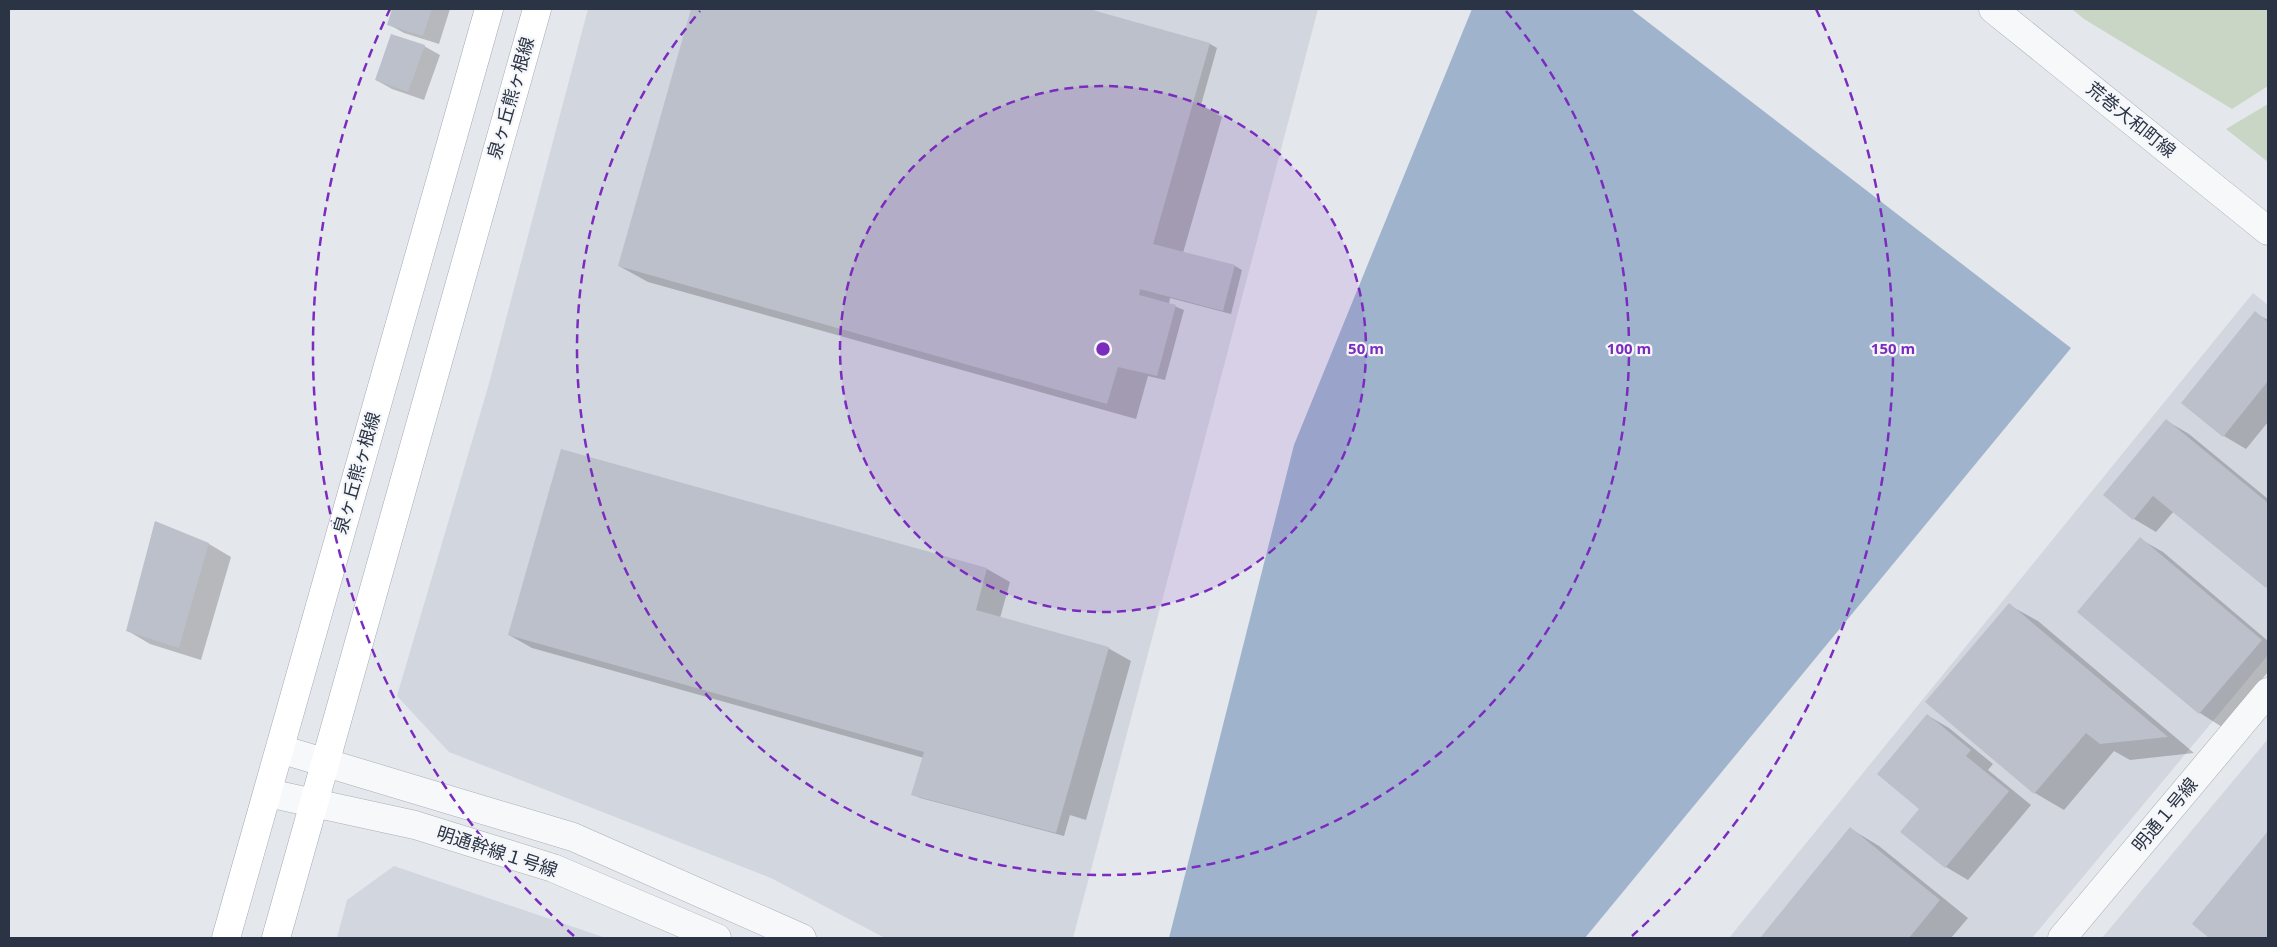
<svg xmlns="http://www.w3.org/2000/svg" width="2277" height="947" font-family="'Open Sans','Noto Sans JP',sans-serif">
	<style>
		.built { fill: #d2d6de }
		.green { fill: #c9d6c5 }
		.water { fill: #9fb4cc }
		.shadow { fill: #0003 }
		.building { fill: #bbc0ca }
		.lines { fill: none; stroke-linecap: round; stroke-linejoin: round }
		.minor-casing { stroke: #a9aeb7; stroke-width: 29 }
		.major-casing { stroke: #a3abb8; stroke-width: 29 }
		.minor { stroke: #f7f8fa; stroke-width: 28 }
		.major { stroke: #fff; stroke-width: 28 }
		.ring { fill: none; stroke: #7b2cbf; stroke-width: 2.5; stroke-dasharray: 9 6 }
		.labels { text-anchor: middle; stroke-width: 4.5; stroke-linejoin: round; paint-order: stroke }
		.street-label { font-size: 18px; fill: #2b3445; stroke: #f4f6f9 }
		.centre { fill: #7b2cbf; stroke: #f4f6f9; stroke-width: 2.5 }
		.ring-label { font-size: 15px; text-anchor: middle; font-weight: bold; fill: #7b2cbf; stroke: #f4f6f9; stroke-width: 4.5; stroke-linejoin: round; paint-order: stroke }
	</style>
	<rect width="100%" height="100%" fill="#e4e7ec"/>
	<!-- built -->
	<path class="built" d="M588 9H1318L1073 938H885L771 878 449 752 397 696 488 387Z
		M2253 293 2268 305V655L2032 938H1729Z
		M2268 739V938H2102Z
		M394 866 606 938H337L347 900Z"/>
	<!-- green -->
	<path class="green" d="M2072 9H2268V86L2232 109 2084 19Z
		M2268 104V162L2226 129Z"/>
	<!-- water -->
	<path class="water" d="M1472 9H1631L2071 348 1585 938H1169L1294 445Z"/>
	<!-- shadow -->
	<path class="shadow" d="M393 9H450L439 44 404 33 388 24Z
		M693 9H1085L1210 44 1217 48 1201 105 1222 117 1183 253 1235 266 1242 270 1231 314 1170 298 1169 304 1184 310 1165 380 1148 376 1136 419 648 282 619 266Z
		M424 46 440 55 424 100 392 89 376 80Z
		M2255 313 2268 320V422L2246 449 2224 436Z
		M2167 421 2189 434 2268 499V588L2174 511 2156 532 2134 519Z
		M562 450 987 569 1010 582 1000 618 1108 648 1131 661 1086 820 1070 815 1064 836 920 798 912 794 924 758 532 648 509 635Z
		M155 522 209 544 231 557 201 660 150 644 128 631Z
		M2140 539 2163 552 2268 641V672L2222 727 2200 713 2079 612Z
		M2009 605 2038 621 2194 753 2130 760 2114 751 2064 810 2035 793 1927 702Z
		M1927 715 1949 728 1993 764 1988 770 2031 805 1968 880 1946 867 1902 832 1921 809Z
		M1851 829 1879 846 1968 918 1951 938H1761Z
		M2268 833V938H2211L2193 923Z"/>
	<!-- building -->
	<path class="building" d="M392 9H432L423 36 387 25Z
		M691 9H1089L1210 43 1153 244 1235 265 1223 311 1140 289 1139 295 1176 305 1157 376 1118 367 1107 404 618 266Z
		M391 34 425 45 408 92 375 80Z
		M2255 311 2268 322V381L2223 437 2181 403Z
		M2166 419 2268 503V585L2266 588 2153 496 2133 520 2103 495Z
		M561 449 987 568 976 610 1109 647 1056 833 911 795 924 752 508 635Z
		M155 521 209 543 179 648 126 631Z
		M2140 537 2262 640 2199 714 2077 612Z
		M2009 603 2168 737 2100 744 2086 733 2034 794 1925 702Z
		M1927 714 1971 750 1966 756 2009 791 1945 868 1900 832 1919 809 1877 774Z
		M1850 827 1940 900 1909 938H1760Z
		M2268 831V938H2209L2192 924Z"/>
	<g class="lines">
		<defs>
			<path id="minor" d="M1993 9 2268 231
				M280 749 573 837 802 938
				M268 793 415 825 553 868 717 938
				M2062 938 2268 692"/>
			<path id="major" d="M226 938 489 9
				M276 938 537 9"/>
		</defs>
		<!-- minor casing -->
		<use href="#minor" class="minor-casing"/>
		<!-- major casing -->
		<use href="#major" class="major-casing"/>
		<!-- minor -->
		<use href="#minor" class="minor"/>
		<!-- major -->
		<use href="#major" class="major"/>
	</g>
	<!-- distance rings -->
	<circle cx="1103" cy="349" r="263" fill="#7b2cbf" fill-opacity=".12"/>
	<g class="ring">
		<circle cx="1103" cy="349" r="263"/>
		<path d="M1506 11A526 526 0 1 1 700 11"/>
		<path d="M574 936A790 790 0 0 1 390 9M1816 9A790 790 0 0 1 1632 936"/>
	</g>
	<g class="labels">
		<!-- street labels -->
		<g class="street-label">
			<text transform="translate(511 98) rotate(-74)" y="6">泉ヶ丘熊ヶ根線</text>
			<text transform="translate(2131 120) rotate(39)" y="6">荒巻大和町線</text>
			<text transform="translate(357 473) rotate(-74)" y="6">泉ヶ丘熊ヶ根線</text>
			<text transform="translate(2165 815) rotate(-50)" y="6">明通１号線</text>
			<text transform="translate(497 852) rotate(18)" y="6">明通幹線１号線</text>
		</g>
	</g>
	<circle cx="1103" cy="349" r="8" class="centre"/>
	<g class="ring-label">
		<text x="1366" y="354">50 m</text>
		<text x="1629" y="354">100 m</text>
		<text x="1893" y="354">150 m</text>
	</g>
	<!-- border -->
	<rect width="2277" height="947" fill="none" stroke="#2b3445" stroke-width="20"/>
</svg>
